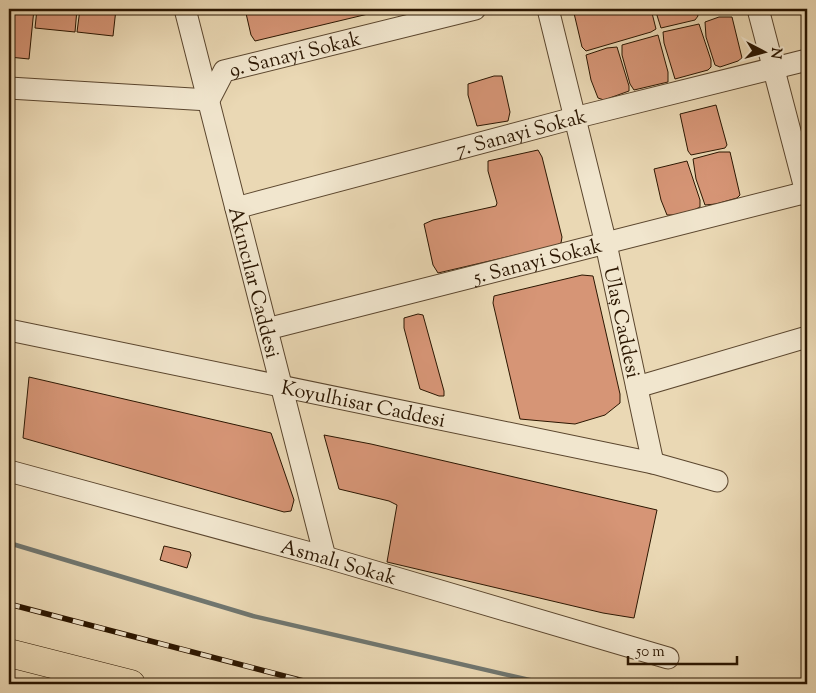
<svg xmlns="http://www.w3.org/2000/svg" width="816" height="693" font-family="'Sorts Mill Goudy',serif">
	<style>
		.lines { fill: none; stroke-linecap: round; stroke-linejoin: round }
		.stream { stroke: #70766f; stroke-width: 4.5 }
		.building { fill: #d69576; stroke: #2b1601 }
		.minor-casing { stroke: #5b462e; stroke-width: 23 }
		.highway-casing { stroke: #2b1601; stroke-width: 29 }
		.minor { stroke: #f1e6ce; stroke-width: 21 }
		.highway { stroke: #ead8b4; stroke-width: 28 }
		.rail-casing { stroke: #2b1601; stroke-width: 5.5 }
		.rail { stroke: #f1e6ce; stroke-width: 4; stroke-dasharray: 11; stroke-linecap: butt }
		.labels { text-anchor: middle; stroke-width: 4; stroke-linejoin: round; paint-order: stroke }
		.street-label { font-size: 20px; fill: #2b1601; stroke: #f1e6ce }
	</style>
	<rect width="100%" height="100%" fill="#ead8b4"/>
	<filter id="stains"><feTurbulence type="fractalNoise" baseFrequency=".004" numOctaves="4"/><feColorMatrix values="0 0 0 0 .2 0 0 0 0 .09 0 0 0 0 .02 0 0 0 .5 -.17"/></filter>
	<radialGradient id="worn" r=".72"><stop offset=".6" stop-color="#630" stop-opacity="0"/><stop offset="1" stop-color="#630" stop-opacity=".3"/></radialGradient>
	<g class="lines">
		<!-- stream -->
		<path class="stream" d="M9 543 253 616 547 684"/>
	</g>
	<!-- building -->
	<path class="building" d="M9 9H34L29 59 9 57Z
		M37 9H77L75 32 35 28Z
		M80 9H116L113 36 77 32Z
		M245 9H389L255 41 251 35Z
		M573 9H651L656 29 651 32 586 51 582 47Z
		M655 9H696L698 16 695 20 661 28Z
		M719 17H732L742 58 738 61 720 67 715 65 706 37 705 22Z
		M699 24 711 60V67L708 70 675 79 664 43 663 32Z
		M658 35 668 72V82L634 90 630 84 622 55V45Z
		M617 47 629 86V91L604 100 598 98 591 80 586 55 607 48Z
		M494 76H502L510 112 508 121 477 126 468 95V84Z
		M716 105 727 145 725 148 691 155 688 151 680 114Z
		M538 150 542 157 562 237 561 243 554 246 438 273 433 265 424 224 433 220 496 206 497 203 488 171V161Z
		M719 152H730L740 195 737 198 716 204 705 205 696 179 693 159Z
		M687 161 700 200V207L694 210 674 215H667L661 200 654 169Z
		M582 275 593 276 620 394V403L605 415 575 424 520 419 493 303 494 296Z
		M418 314 423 315 444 391V396H439L420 389 404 328V318Z
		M29 377 271 433 294 500 291 511 284 512 23 438Z
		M324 435 371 444 657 510 634 618 603 613 387 562 397 505 389 501 339 489Z
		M164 546 190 552 191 555 187 568 160 560Z"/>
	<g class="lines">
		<defs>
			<g id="minor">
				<path id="s1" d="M185 9 325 557"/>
				<path id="s2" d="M548 9 606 244 653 463"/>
				<path d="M758 9 807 196"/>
				<path id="s3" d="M9 88 209 100 224 71 475 9"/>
				<path id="s4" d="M236 208 574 118 807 60"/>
				<path id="s5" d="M267 329 807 192"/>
				<path id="s6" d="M9 330 653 463 717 481"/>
				<path d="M637 387 807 337"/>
				<path id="s7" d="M9 471 325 557 668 658"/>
			</g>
			<path id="highway" d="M9 653 131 684"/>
		</defs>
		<!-- minor casing -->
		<use href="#minor" class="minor-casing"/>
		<!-- highway casing -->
		<use href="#highway" class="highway-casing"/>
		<!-- minor -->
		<use href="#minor" class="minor"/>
		<!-- highway -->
		<use href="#highway" class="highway"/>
		<defs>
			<path id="rail" d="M9 604 315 684"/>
		</defs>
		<!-- rail casing -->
		<use href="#rail" class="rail-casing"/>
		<!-- rail -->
		<use href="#rail" class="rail"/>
	</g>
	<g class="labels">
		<!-- street labels -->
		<g class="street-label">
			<text dy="7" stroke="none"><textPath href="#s3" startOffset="306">9. Sanayi Sokak</textPath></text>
			<text dy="7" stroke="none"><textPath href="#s4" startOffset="295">7. Sanayi Sokak</textPath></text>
			<text dy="7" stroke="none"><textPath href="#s5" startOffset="279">5. Sanayi Sokak</textPath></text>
			<text dy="7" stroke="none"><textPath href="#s1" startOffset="282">Akıncılar Caddesi</textPath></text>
			<text dy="7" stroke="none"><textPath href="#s2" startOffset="322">Ulaş Caddesi</textPath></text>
			<text dy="7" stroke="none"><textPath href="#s6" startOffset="362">Koyulhisar Caddesi</textPath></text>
			<text dy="7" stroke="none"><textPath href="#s7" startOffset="342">Asmalı Sokak</textPath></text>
		</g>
	</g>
	<!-- margin -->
	<rect width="816" height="693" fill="none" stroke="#ead8b4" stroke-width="30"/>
	<rect x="10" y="10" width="796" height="673" fill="none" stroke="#2b1601" stroke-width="2.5"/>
	<rect x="15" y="15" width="786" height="663" fill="none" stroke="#2b1601"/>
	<!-- north arrow -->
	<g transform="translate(764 52) rotate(96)" stroke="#f1e6ce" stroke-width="4" paint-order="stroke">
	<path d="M0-4L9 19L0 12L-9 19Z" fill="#2b1601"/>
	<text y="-8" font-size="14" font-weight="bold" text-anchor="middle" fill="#2b1601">N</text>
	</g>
	<!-- scale -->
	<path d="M628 656v8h109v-8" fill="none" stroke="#2b1601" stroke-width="2.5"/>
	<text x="636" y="656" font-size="15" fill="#2b1601" stroke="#f1e6ce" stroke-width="4" paint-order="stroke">50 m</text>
	<rect width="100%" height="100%" filter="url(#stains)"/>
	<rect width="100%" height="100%" fill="url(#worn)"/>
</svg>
